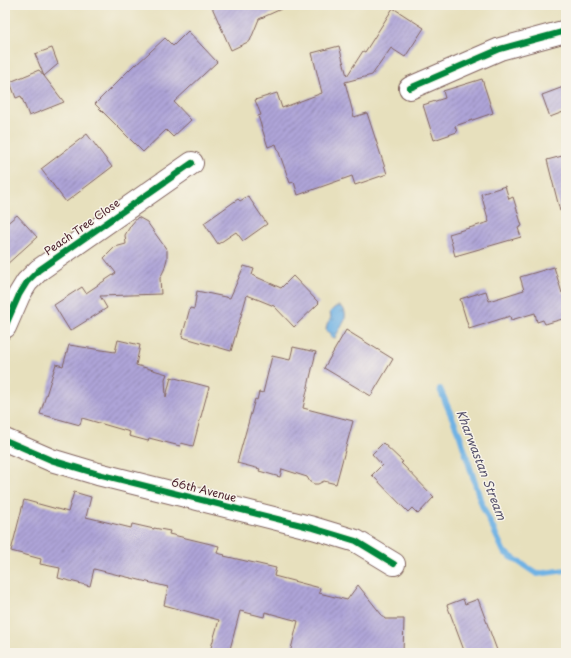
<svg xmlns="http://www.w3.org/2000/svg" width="571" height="658" font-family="'Playpen Sans',sans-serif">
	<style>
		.water { fill: url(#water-ripples); stroke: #5c6888 }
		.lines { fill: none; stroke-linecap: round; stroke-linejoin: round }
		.stream { stroke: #6fb2e4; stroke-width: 6 }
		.building { fill: url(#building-hatch) }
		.street-casing { stroke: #81635e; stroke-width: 24 }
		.street { stroke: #fff; stroke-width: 22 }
		.cycleway-casing { stroke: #f7f3e8; stroke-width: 8 }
		.cycleway { stroke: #00873e; stroke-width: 6 }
		.labels { text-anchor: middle; stroke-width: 3; stroke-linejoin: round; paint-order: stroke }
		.street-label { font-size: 11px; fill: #4a1f2b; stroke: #f7f3e8 }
		.water-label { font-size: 12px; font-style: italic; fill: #57526c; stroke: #f7f3e8 }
	</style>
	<defs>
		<pattern id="water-ripples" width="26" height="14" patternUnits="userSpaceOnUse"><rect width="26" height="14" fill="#6fb2e4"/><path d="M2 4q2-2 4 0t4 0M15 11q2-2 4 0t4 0" fill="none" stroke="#5d90b9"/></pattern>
		<pattern id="building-hatch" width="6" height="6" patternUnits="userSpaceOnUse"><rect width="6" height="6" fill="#aea4d8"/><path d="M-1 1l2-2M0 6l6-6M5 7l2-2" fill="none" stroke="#9085af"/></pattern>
	</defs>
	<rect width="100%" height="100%" fill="#f7f3e8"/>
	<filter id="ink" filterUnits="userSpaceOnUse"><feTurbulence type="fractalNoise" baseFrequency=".025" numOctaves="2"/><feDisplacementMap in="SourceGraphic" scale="8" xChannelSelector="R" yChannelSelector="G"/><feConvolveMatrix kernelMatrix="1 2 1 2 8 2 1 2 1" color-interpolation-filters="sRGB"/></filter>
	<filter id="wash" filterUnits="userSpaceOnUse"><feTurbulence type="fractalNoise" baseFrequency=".012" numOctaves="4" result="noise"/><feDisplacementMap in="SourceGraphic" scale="16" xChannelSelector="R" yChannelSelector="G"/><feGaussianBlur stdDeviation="0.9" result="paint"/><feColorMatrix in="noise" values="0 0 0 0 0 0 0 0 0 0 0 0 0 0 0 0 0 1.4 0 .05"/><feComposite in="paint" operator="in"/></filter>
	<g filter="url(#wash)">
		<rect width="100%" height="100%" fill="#e7e0bd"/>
		<!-- water -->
		<path class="water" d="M338 306 343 308C350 319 339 328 335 338H331L330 334 326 330 327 324 331 318 330 312 334 308Z"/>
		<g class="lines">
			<!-- stream -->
			<path class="stream" d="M440 389 460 436 482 505 504 552 537 574 566 570"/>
		</g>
		<g id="blocks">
			<!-- building -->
			<path class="building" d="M211 5H290L259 19 250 41 231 50Z
				M393 8 424 28 405 57 391 48 372 75 345 82 354 117 367 113 387 174 355 185 352 176 298 195 294 182 290 183 276 144 268 147 258 116 261 115 255 100 277 93 282 108 322 93 312 53 339 46 347 76 363 51 365 52Z
				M188 31 217 62 174 102 191 120 173 137 166 130 143 152 95 104 135 64 136 65 165 38 173 46Z
				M52 48 58 64 44 76 64 102 29 116 21 96 16 98 10 82 39 70 44 76 35 54Z
				M482 79 493 113 455 126 457 132 434 140 423 105 445 98 443 91Z
				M566 86V111L550 117 542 95Z
				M87 134 112 167 66 202 41 169Z
				M566 155V210L560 211 547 160Z
				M505 186 509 199 513 197 522 226 518 228 521 237 455 256 449 234 489 222 481 194Z
				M248 196 267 224 243 241 236 232 218 244 204 223 238 199 240 201Z
				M17 215 37 237 5 266V225Z
				M138 217 147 222 167 250V259L164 270 160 278 161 294 100 296 107 308 70 331 54 305 82 287 86 293 116 273 104 258 115 247 126 244 125 235 131 225Z
				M244 266 254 269 252 275 281 288 293 276 319 303 294 327 274 306 247 295 231 351 182 337 190 308 194 309 197 291 230 298Z
				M554 267 562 293 566 292V318L545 324 543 320 537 322 535 313 511 320 510 316 469 329 460 299 486 291 489 301 524 290 520 277Z
				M346 330 393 359 371 396 324 368Z
				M118 340 140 345 136 365 167 374 165 379 166 397 171 377 209 387 193 446 181 443 180 446 149 438 148 441 129 436 130 432 82 418 80 425 40 414 56 364 63 366 69 345 115 352Z
				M293 347 316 352 303 408 353 421 336 484 324 481 318 484H314L310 482 307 477 282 469 280 477 259 471 260 469 237 463 255 399 257 400 259 392 263 393 272 356 290 360Z
				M383 443 403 462 401 463 434 497 418 514 412 508 408 512 372 475 382 465 372 454Z
				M74 492 91 497 86 517 131 528 132 524 154 529V528L170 531 169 534 219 546 217 553 225 555 224 556 276 568 274 576 320 588 319 593 347 600 358 585 385 619H404L403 653H290L298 621 265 612 264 617 240 611 229 653H220L210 651 219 620 164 605 168 587 94 569 90 586 58 578 60 568 40 564 41 559 11 551 24 500 68 512Z
				M463 599 465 604 478 599 498 653H465L447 605Z"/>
		</g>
	</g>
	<g filter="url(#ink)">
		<use href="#blocks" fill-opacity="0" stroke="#81635e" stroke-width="1"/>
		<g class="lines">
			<defs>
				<path id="street" d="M410 88 500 49 566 31
					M5 327 19 295 27 282 39 270 192 163
					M5 440 51 460 98 474 313 528 356 541 394 564"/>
			</defs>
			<!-- street casing -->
			<use href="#street" class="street-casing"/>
			<!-- street -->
			<use href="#street" class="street"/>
			<defs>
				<path id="cycleway" d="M410 88 500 49 566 31
					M5 327 19 295 27 282 39 270 192 163
					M5 440 51 460 98 474 313 528 356 541 394 564"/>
			</defs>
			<!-- cycleway casing -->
			<use href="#cycleway" class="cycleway-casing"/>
			<!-- cycleway -->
			<use href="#cycleway" class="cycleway"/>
		</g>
	</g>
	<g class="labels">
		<!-- street labels -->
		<g class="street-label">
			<text transform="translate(82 227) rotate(-35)" y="4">Peach Tree Close</text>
			<text transform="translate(204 490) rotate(14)" y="4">66th Avenue</text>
		</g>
		<!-- water labels -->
		<g class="water-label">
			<text transform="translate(481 465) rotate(69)" y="4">Kharwastan Stream</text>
		</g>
	</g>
	<!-- margin -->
	<rect width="571" height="658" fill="none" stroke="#f7f3e8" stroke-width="20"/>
</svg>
